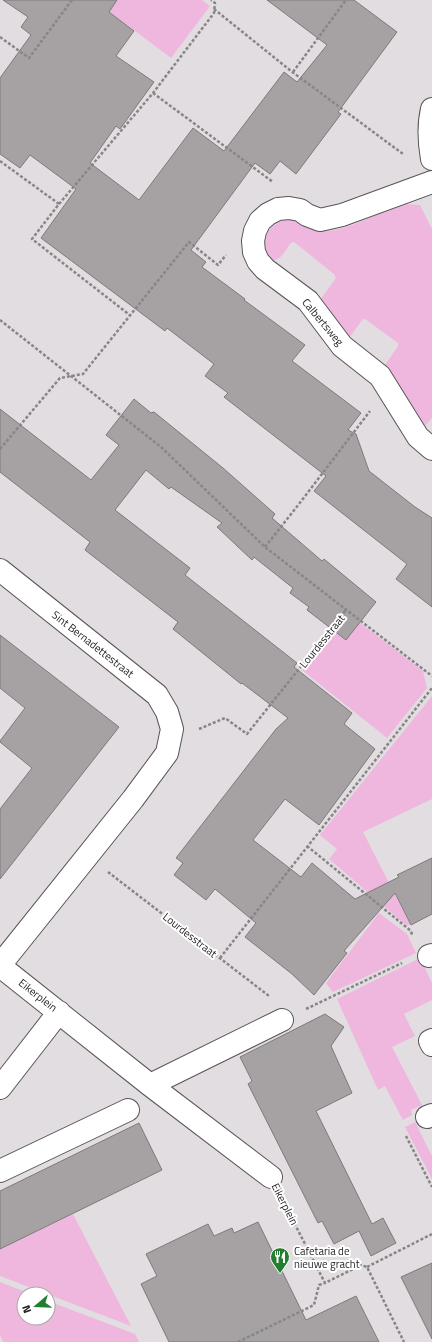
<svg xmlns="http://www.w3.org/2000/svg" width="432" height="1342" font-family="'Titillium Web',sans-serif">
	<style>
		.green { fill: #f0b7de }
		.building { fill: #a6a2a4; stroke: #7d7a7c }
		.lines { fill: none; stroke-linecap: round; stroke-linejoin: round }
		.street-casing { stroke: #595557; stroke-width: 24 }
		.path { stroke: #888587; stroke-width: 2.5; stroke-dasharray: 3 2; stroke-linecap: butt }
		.street { stroke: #fff; stroke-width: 22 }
		.labels { text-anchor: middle; stroke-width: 4; stroke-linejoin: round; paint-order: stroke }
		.street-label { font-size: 11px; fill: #262526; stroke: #fff }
		.poi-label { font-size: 11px; fill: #262526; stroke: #fff; text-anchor: start }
	</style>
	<rect width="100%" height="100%" fill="#e1dde0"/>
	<!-- green -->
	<path class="green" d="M94 0H202L210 6 171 58Z
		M406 204 420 205 432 229V418L425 426 420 420 385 365 398 346V343L365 319H363L349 338 320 300 336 278 334 274 294 242 291 243C286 249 281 261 272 260 268 255 265 250 265 244 265 228 281 216 297 221 300 222 302 225 305 226 313 230 325 232 335 230 359 225 382 210 406 204Z
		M347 613 423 671 427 688 387 738 302 670Z
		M432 696V799L363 832 410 924 407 926 329 859 337 849 320 835Z
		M379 913 407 934 416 953 333 992 326 983Z
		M420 958 432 983V1000L404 1014 415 1036 392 1047 422 1105 411 1110 412 1115 403 1120 385 1086 378 1090 337 999Z
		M415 1122 432 1156V1179L405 1127Z
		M73 1214 131 1326 0 1276V1249Z
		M0 1282 31 1294H24V1318H48V1301L135 1334 139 1342H3L0 1335Z"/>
	<!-- building -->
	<path class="building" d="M3 0H117L109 12 134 31 116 56 154 82 120 129 116 126 90 163 139 200 193 128 224 151 284 72 297 82 327 45 267 0H354L397 32 338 112 341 114 296 174 280 161 270 174 255 163 191 250 206 262 202 267 245 299 244 300 305 345 292 361 361 413 348 430 356 434 369 471 415 507 432 518V607L396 579 407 564 314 491 326 476 224 397 228 393 205 376 214 364 167 328 165 331 41 238 76 189 30 155 20 168 0 154V78L31 35 21 27 28 17Z
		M134 399 151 413 154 412 223 468 275 514 272 518 322 561 324 559 376 602 346 640 307 610 309 607 290 593 293 588 254 557 252 560 217 527 222 523 171 487 169 489 146 470 115 510 190 568 185 575 297 663 294 667 352 713 344 724 375 749 319 825 285 799 253 840 301 877 312 863 355 899 399 877 397 875 432 858V914L411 925 395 893 344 951 347 953 314 995 292 974 245 937 256 923 215 889 206 900 174 875 183 863 176 858 276 729 288 718 242 683 241 684 173 629 178 622 85 550 90 542 0 472V409L91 480 119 445 106 435Z
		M0 635 119 727 0 879V809L32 768 0 742V741L25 708 0 688Z
		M325 1014 344 1027 331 1046 352 1093 316 1111 372 1224 383 1218 396 1243 371 1256 359 1231 334 1244 322 1221 318 1223 248 1084 252 1081 240 1057Z
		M139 1123 162 1170 0 1249V1191Z
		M258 1222 306 1320 356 1296 379 1342H169L141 1284 157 1276 146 1254 208 1224 214 1236 232 1228 234 1233Z
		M432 1263V1339L401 1277Z"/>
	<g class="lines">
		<defs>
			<path id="street" d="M432 109C428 126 429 142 432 159
				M432 182 342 215 320 220 307 215 300 210 289 208 278 209 268 214 260 221 255 231 253 241 254 252 258 261 265 269 308 301 342 346 380 376 418 437 432 449
				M0 570 157 695 167 712 172 729 167 753 133 799 0 965
				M429 956 432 955
				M0 966 150 1085 271 1177
				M432 1040 430 1041 432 1045
				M150 1085 282 1020
				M0 1088 59 1012
				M427 1117 432 1115
				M0 1171 128 1110"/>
		</defs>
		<!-- street casing -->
		<use href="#street" class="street-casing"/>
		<!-- path -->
		<path class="path" d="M214 9 291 71 403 154
			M0 37 29 58 72 0
			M293 72 346 0
			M153 93 273 182
			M0 161 59 204 32 239 131 316
			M59 204 153 93 214 13 215 3 211 0
			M0 320 161 447 265 547 432 676
			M0 449 60 378 83 374 189 242 218 265 226 255
			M265 547 299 504 370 411
			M199 729 225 718 247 734 346 610
			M307 846 411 931 412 935
			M108 872 269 996
			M220 958 432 688
			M306 1009 402 963
			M406 1136 432 1187
			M283 1201 325 1283 361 1265 367 1267 404 1342
			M367 1267 432 1234
			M238 1342 314 1305 319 1285 325 1283"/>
		<!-- street -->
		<use href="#street" class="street"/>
	</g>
	<!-- icons -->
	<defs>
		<symbol id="restaurant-pin" viewBox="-11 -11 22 30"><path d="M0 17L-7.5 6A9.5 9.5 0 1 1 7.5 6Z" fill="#217f30" stroke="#fff"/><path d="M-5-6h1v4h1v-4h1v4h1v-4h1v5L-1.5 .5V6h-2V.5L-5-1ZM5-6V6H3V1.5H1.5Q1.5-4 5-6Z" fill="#fff"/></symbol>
	</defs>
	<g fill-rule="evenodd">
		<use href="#restaurant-pin" x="269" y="1246" width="22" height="30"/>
	</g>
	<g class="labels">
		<!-- street labels -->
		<g class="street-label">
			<text transform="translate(323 322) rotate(50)" y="4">Calbertsweg</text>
			<text transform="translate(322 641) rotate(-51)" y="4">Lourdesstraat</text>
			<text transform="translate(93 644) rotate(38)" y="4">Sint Bernadettestraat</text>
			<text transform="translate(190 935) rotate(38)" y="4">Lourdesstraat</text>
			<text transform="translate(38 995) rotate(38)" y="4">Eikerplein</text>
			<text transform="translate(285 1204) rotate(63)" y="4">Eikerplein</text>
		</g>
		<!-- poi labels -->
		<g class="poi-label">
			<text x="294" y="1255">Cafetaria de<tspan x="294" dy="13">nieuwe gracht</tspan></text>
		</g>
	</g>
	<!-- north arrow -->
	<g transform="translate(36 1306) rotate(251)"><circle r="19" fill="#ffffff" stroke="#a8a8a8"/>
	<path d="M0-3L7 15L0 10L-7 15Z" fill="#217f30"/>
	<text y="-6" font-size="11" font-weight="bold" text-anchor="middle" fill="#262526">N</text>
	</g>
</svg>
